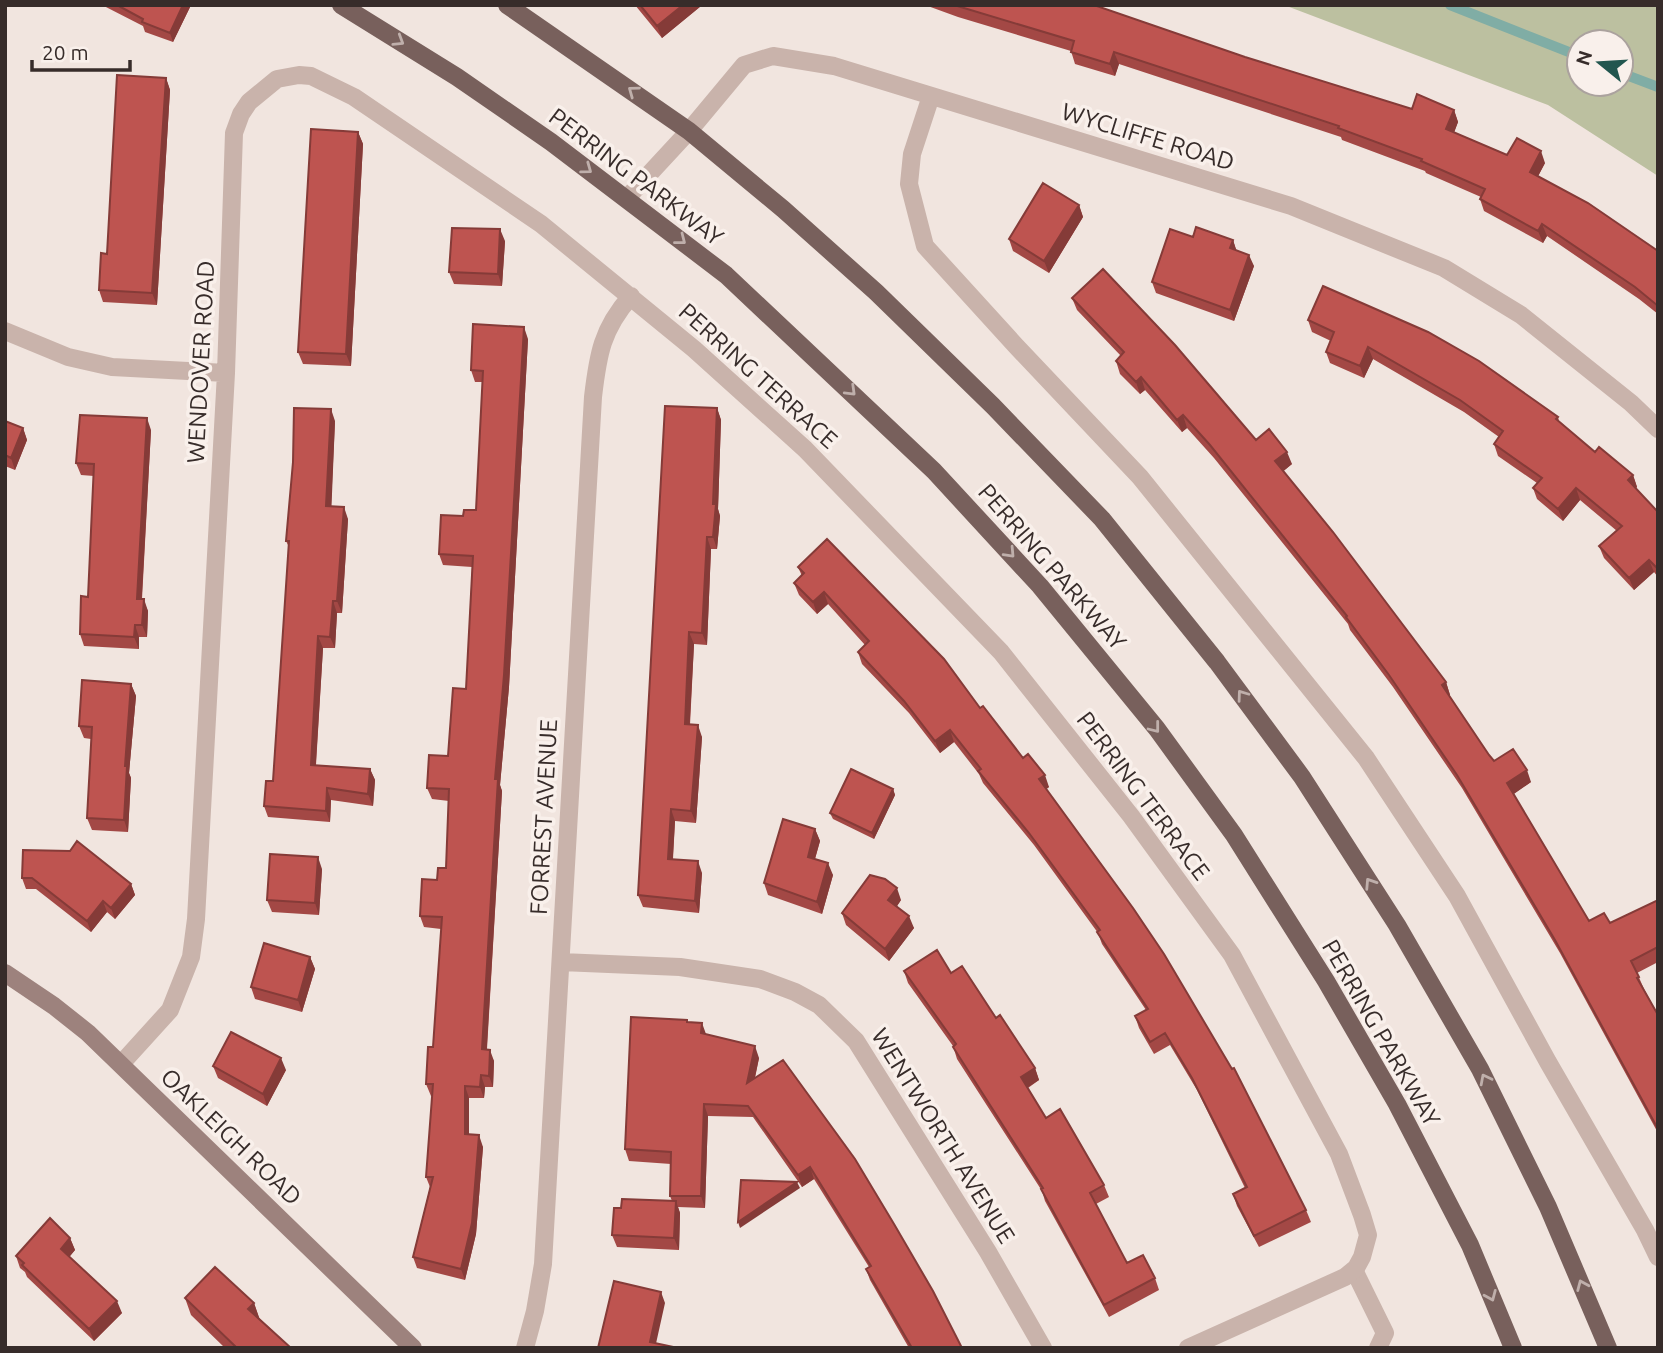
<svg xmlns="http://www.w3.org/2000/svg" width="1663" height="1353" font-family="Ubuntu,sans-serif">
	<style>
		.green { fill: #bcc0a0; fill-rule: evenodd }
		.lines { fill: none; stroke-linecap: round; stroke-linejoin: round }
		.stream { stroke: #80ada5; stroke-width: 10 }
		.lane { stroke: #c9b3ab; stroke-width: 18 }
		.street { stroke: #c9b3ab; stroke-width: 18 }
		.secondary { stroke: #9d827d; stroke-width: 18 }
		.primary { stroke: #78605c; stroke-width: 18 }
		.wall { fill: #a34845 }
		.shaded-wall { fill: #853b38 }
		.building { fill: #be5450; stroke: #853b38; stroke-width: 2 }
		.oneway { stroke: #bfafab }
		.labels { text-anchor: middle; stroke-width: 7; stroke-linejoin: round; paint-order: stroke }
		.street-label { font-size: 24px; fill: #372c2a; stroke: #f9f0eb }
	</style>
	<rect width="100%" height="100%" fill="#f1e5df"/>
	<!-- green -->
	<path class="green" d="M1284 5H1658V176L1548 105ZM1579 42H1621V84H1579Z"/>
	<g class="lines">
		<!-- stream -->
		<path class="stream" d="M1450 5 1579 56
			M1621 73 1658 87"/>
		<!-- lane -->
		<path class="lane" d="M1354 1270 1385 1333 1378 1348"/>
		<!-- street -->
		<path class="street" d="M931 96 912 154 909 184 925 246 1016 346 1140 477 1366 758 1457 896 1548 1062 1645 1230 1658 1257
			M627 198 689 131 744 65 773 56 834 66 1291 206 1444 268 1521 315 1631 403 1658 429
			M5 331 68 357 112 367 226 373
			M561 962 680 967 760 979 795 992 819 1005 856 1041 988 1252 1043 1348
			M121 1064 170 1010 191 957 196 919 226 373 234 133 241 114 249 102 277 79 299 75 311 76 354 97 541 224 694 349 805 449 1001 652 1131 816 1232 955 1339 1154 1362 1215 1368 1235 1362 1257 1356 1268 1345 1277 1188 1348
			M525 1348 535 1311 543 1264 593 397C598 354 602 329 631 296"/>
		<!-- secondary -->
		<path class="secondary" d="M5 973 54 1006 88 1033 413 1348"/>
		<!-- primary -->
		<path class="primary" d="M341 5 457 77 551 142 726 275 934 471 1040 586 1157 729 1234 835 1326 981 1397 1104 1470 1245 1513 1348
			M507 5 689 131 783 209 876 292 993 406 1102 519 1217 662 1302 777 1397 925 1480 1069 1548 1207 1608 1348"/>
	</g>
	<!-- wall -->
	<path class="wall" d="M102 5H191L173 42 145 32 143 26Z
		M635 5H700L701 6 662 38Z
		M925 5H1094L1245 57 1412 109 1454 110 1458 122 1454 132 1507 155 1545 163 1538 176 1658 251V314L1639 299 1547 236 1543 243 1484 211 1480 199 1481 197 1426 173 1425 171 1342 140 1341 137 1119 64 1115 76 1075 64 1071 51 958 17Z
		M166 78 170 90 157 305 103 302 99 290Z
		M358 132 363 144 351 366 303 364 298 352Z
		M1079 205 1083 217 1049 273 1013 251 1009 239Z
		M1193 237 1233 240 1236 250 1254 266 1234 321 1156 293 1152 282Z
		M505 241 502 286 454 284 449 272Z
		M1072 298 1256 440 1292 464 1283 471 1446 682 1450 695 1449 696 1489 755 1494 761 1531 782 1513 794 1589 921 1610 923 1658 900V962L1637 973 1644 989 1658 1015V1133L1560 953 1462 788 1393 687 1350 630 1348 624 1214 458 1187 428 1182 432 1145 390 1140 394 1120 374 1116 361 1121 356 1077 310Z
		M1308 320 1558 417 1559 421 1595 452 1633 475 1637 487 1636 488 1658 512V577L1654 572 1634 590 1604 558 1599 546 1617 531 1580 500 1563 521 1537 499 1533 488 1537 483 1498 456 1494 444 1499 437 1464 412 1373 359 1364 378 1330 363 1326 352 1331 341 1312 332Z
		M528 339 509 687 500 785 502 791 487 1049 494 1061 493 1087H485L484 1098H469V1134L483 1147 476 1234 465 1280 417 1268 413 1257 430 1187 426 1177 432 1096H431L426 1084 433 1047 441 929 424 927 420 916 437 880 446 868 449 801 432 799 427 788 448 756 466 689 472 567 443 565 439 554 463 516 476 510 483 382H475L471 370Z
		M717 408 721 420 718 509 720 516 717 549H711L707 645 694 644 690 725 702 737 696 823 675 821 673 859 702 873 699 913 643 907 638 895Z
		M5 421 23 428 27 440 15 470 5 466Z
		M335 421 331 506 348 519 342 613H337L335 648H323L316 765 370 769 375 780 373 806 331 800 330 822 268 817 264 806 273 781 289 547 286 541Z
		M151 430 142 599 148 611 147 637H139V649L84 646 80 634 88 597 94 476 81 475 76 463Z
		M798 567 980 708 1049 787 1046 789 1306 1210 1311 1222 1259 1247 1237 1206 1233 1194 1245 1188 1197 1090 1170 1045 1154 1054 1139 1028 1135 1016 1146 1010 1102 944 1098 933 1034 845 983 783 979 774 954 742 940 753 909 713 862 664 858 652 865 645 828 604 817 614 799 595 794 583 802 576Z
		M131 684 136 696 129 773 131 778 128 832 92 830 87 818 91 739 84 738 79 726Z
		M893 789 895 795 874 839 833 819 830 813Z
		M815 829 820 841 815 859 833 875 822 914 768 895 764 883Z
		M322 869 319 915 272 912 267 900Z
		M22 878 131 884 135 895 115 919 107 912 91 932 36 889H26Z
		M901 900 897 906 914 928 889 961 846 925 842 913Z
		M310 957 315 969 302 1012 255 999 251 987Z
		M904 971 951 973 996 1018 1035 1068 1039 1080 1028 1088 1046 1118 1104 1185 1109 1197 1096 1204 1127 1263 1155 1278 1159 1290 1109 1317 1045 1201 1042 1191 957 1059 953 1046 908 983Z
		M687 1020 688 1022 706 1034 759 1058 755 1078 962 1348H909L870 1280 866 1269 869 1267 814 1179 802 1187 753 1117 708 1116 705 1208 678 1207 680 1213 679 1250 617 1247 612 1235 621 1208 672 1201 670 1196 671 1164 629 1161 625 1149Z
		M213 1066 286 1070 267 1106 218 1078Z
		M70 1238 75 1250 69 1257 122 1313 94 1341 27 1277 25 1272 20 1268 16 1256Z
		M185 1298 254 1303 259 1318 291 1348H225L191 1315Z"/>
	<!-- shaded-wall -->
	<path class="shaded-wall" d="M183 5H191L173 42 170 33Z
		M683 5H700L701 6 662 38 657 26Z
		M1114 52 1119 64 1115 76 1110 64Z
		M166 78 170 90 157 305 152 293Z
		M1454 110 1458 122 1451 141 1446 129Z
		M358 132 363 144 351 366 346 354Z
		M1541 151 1545 163 1534 184 1530 172Z
		M1079 205 1083 217 1049 273 1044 261Z
		M1542 224 1547 236 1543 243 1538 231Z
		M500 229 505 241 502 286 498 274Z
		M1233 240 1237 252 1230 248Z
		M1249 255 1254 266 1234 321 1230 310Z
		M524 327 528 339 509 687 500 785 502 791 486 1061 482 1049 495 779Z
		M1368 347 1373 359 1364 378 1360 366Z
		M1141 377 1145 390 1140 394 1136 382Z
		M717 408 721 420 718 509 720 516 717 549 713 537Z
		M331 409 335 421 331 518 326 506Z
		M1183 415 1187 428 1182 432 1177 420Z
		M147 418 151 430 141 611 137 599Z
		M23 428 27 440 15 470 11 458Z
		M1287 452 1292 464 1280 474 1275 461Z
		M1633 475 1637 487 1632 492 1628 480Z
		M1576 488 1580 500 1563 521 1558 509Z
		M344 507 348 519 342 613 337 601Z
		M707 537 711 549 707 645 702 633Z
		M1649 560 1654 572 1634 590 1629 578Z
		M824 592 828 604 817 614 813 602Z
		M144 599 148 611 147 637 142 625Z
		M333 601 337 613 335 648 330 637Z
		M135 625 139 637V649L134 637Z
		M689 632 694 644 689 736 685 724Z
		M318 636 323 648 315 777 311 765Z
		M1446 682 1450 695 1446 697 1442 685Z
		M131 684 136 696 129 773 131 778 128 832 124 820 125 766Z
		M698 725 702 737 696 823 691 811Z
		M950 730 954 742 940 753 935 741Z
		M370 769 375 780 373 806 368 794Z
		M1527 770 1531 782 1511 796 1507 783Z
		M1045 775 1049 787 1044 791 1039 779Z
		M327 788 331 800 330 822 326 811Z
		M893 789 895 795 874 839 872 833Z
		M671 809 675 821 672 871 668 859Z
		M815 829 820 841 812 869 808 857Z
		M318 857 322 869 319 915 315 903Z
		M698 861 702 873 699 913 695 901Z
		M828 863 833 875 822 914 817 902Z
		M131 884 135 895 115 919 111 908Z
		M897 888 901 900 893 912 888 900Z
		M103 901 107 912 91 932 87 921Z
		M909 916 914 928 889 961 885 949Z
		M310 957 315 969 302 1012 298 1000Z
		M702 1023 706 1034 701 1033Z
		M755 1046 759 1058 751 1095 747 1083Z
		M490 1050 494 1061 493 1087 489 1076Z
		M281 1058 286 1070 267 1106 263 1094Z
		M1035 1068 1039 1080 1025 1089 1021 1077Z
		M481 1075 485 1087 484 1098 480 1087Z
		M465 1086 469 1098V1146L465 1134Z
		M704 1104 708 1116 705 1208 701 1196Z
		M479 1135 483 1147 476 1234 465 1280 461 1269Z
		M810 1167 814 1179 802 1187 798 1175Z
		M797 1182 800 1188 740 1228 738 1222Z
		M676 1201 680 1213 679 1250 674 1238Z
		M70 1238 75 1250 66 1261 61 1249Z
		M661 1292 665 1303 655 1348 650 1342Z
		M117 1301 122 1313 94 1341 89 1329Z
		M254 1303 260 1320 248 1309Z"/>
	<!-- building -->
	<path class="building" d="M117 5H183L170 33 142 22 143 19Z
		M640 5H683L657 26Z
		M954 5H1094L1245 57 1412 109 1417 94 1454 110 1446 129 1507 155 1517 138 1541 151 1530 172 1588 203 1658 251V306L1635 287 1542 224 1538 231 1480 199 1485 189 1421 161 1422 159 1338 128 1339 126 1114 52 1110 64 1071 52 1074 41Z
		M117 75 166 78 152 293 99 290 101 253 107 254Z
		M311 129 358 132 346 354 298 352Z
		M1043 183 1079 205 1044 261 1009 239Z
		M1196 227 1233 240 1230 248 1249 255 1230 310 1152 282 1170 229 1193 237Z
		M452 228 500 229 498 274 449 272Z
		M1103 269 1175 345 1256 440 1269 429 1287 452 1275 461 1333 532 1446 682 1442 685 1489 755 1494 761 1513 749 1527 770 1507 783 1589 921 1604 913 1610 923 1658 900V947L1631 961 1639 977 1637 978 1658 1015V1129L1555 940 1457 775 1389 675 1346 617 1347 616 1210 445 1183 415 1177 420 1141 377 1136 382 1116 361 1124 352 1072 298Z
		M1323 286 1428 332 1479 361 1558 417 1556 419 1595 452 1599 447 1633 475 1628 480 1658 512V569L1649 560 1629 578 1599 546 1622 526 1576 488 1558 509 1533 488 1542 478 1494 444 1503 431 1460 400 1368 347 1360 366 1326 352 1334 332 1308 320Z
		M473 324 524 327 504 675 495 779H498L482 1049 490 1050 489 1076 481 1075 480 1087 465 1086V1134L479 1135 472 1223 461 1269 413 1257 433 1177H426L433 1084H426L428 1047H433L442 917 420 916 422 879 437 880 438 868H446L449 789 427 788 429 755 448 756 453 688 466 689 473 556 439 554 441 515 463 516 464 510H476L483 371 471 370Z
		M665 406 717 408 713 504H716L713 537H707L702 633 689 632 685 724 698 725 691 811 671 809 668 859 698 861 695 901 638 895Z
		M294 408 331 409 326 506 344 507 337 601H333L330 637 318 636 311 765 370 769 368 794 327 788 326 811 264 806 266 781H273L289 541H286L293 462Z
		M80 415 147 418 137 599H144L142 625H135L134 637 80 634 81 596 88 597 94 464 76 463Z
		M5 421 23 428 11 458 5 455Z
		M827 539 944 659 980 708 983 706 1023 758 1028 754 1045 775 1039 779 1133 908 1164 954 1232 1069 1234 1068 1306 1210 1254 1236 1233 1194 1247 1187 1192 1078 1165 1033 1150 1042 1135 1016 1148 1009 1097 932 1100 930 1029 833 978 771 981 769 950 730 935 741 904 701 858 652 869 641 824 592 813 602 794 583 804 573 798 567Z
		M82 680 131 684 125 766H127L124 820 87 818 92 727 79 726Z
		M851 769 893 789 872 833 830 813Z
		M783 819 815 829 808 857 828 863 817 902 764 883Z
		M77 841 131 884 111 908 103 901 87 921 32 878H22L23 850 70 851Z
		M270 854 318 857 315 903 267 900Z
		M870 875 885 879 897 888 888 900 909 916 885 949 842 913Z
		M264 943 310 957 298 1000 251 987Z
		M937 950 951 973 962 966 996 1018 1000 1015 1035 1068 1021 1077 1046 1118 1060 1109 1104 1185 1090 1193 1127 1263 1143 1255 1155 1278 1104 1305 1041 1189 1043 1188 953 1047 956 1044 904 971Z
		M631 1017 687 1020V1022L702 1023 701 1033 755 1046 747 1083 783 1060 855 1159 894 1224 933 1291 962 1348H912L866 1269 871 1266 810 1167 798 1175 748 1106 704 1104 701 1196H670L671 1152 625 1149Z
		M231 1032 281 1058 263 1094 213 1066Z
		M741 1180 797 1182 738 1222Z
		M622 1199 676 1201 674 1238 612 1235 614 1208H621Z
		M50 1218 70 1238 61 1249 117 1301 89 1329 22 1265 24 1263 16 1256Z
		M215 1267 254 1303 248 1309 291 1348H237L185 1298Z
		M614 1281 661 1292 650 1342 678 1348H598Z"/>
	<!-- one-way arrows -->
	<defs><path id="oneway-chevron" d="M-2-3.5L2.5 0L-2 3.5" fill="none" stroke-width="1.6" stroke-linecap="round" stroke-linejoin="round" transform="scale(1.75)"/></defs>
	<g class="oneway">
		<use href="#oneway-chevron" transform="translate(399 41) rotate(32)"/>
		<use href="#oneway-chevron" transform="translate(633 91) rotate(-144)"/>
		<use href="#oneway-chevron" transform="translate(587 169) rotate(36)"/>
		<use href="#oneway-chevron" transform="translate(681 240) rotate(38)"/>
		<use href="#oneway-chevron" transform="translate(851 391) rotate(44)"/>
		<use href="#oneway-chevron" transform="translate(1010 553) rotate(47)"/>
		<use href="#oneway-chevron" transform="translate(1242 695) rotate(-126)"/>
		<use href="#oneway-chevron" transform="translate(1155 728) rotate(52)"/>
		<use href="#oneway-chevron" transform="translate(1370 883) rotate(-123)"/>
		<use href="#oneway-chevron" transform="translate(1485 1079) rotate(-117)"/>
		<use href="#oneway-chevron" transform="translate(1582 1285) rotate(-113)"/>
		<use href="#oneway-chevron" transform="translate(1491 1296) rotate(67)"/>
	</g>
	<g class="labels">
		<!-- street labels -->
		<g class="street-label">
			<text transform="translate(1148 137) rotate(17)" y="8">WYCLIFFE ROAD</text>
			<text transform="translate(636 177) rotate(37)" y="8">PERRING PARKWAY</text>
			<text transform="translate(201 362) rotate(-87)" y="8">WENDOVER ROAD</text>
			<text transform="translate(758 376) rotate(42)" y="8">PERRING TERRACE</text>
			<text transform="translate(1052 567) rotate(49)" y="8">PERRING PARKWAY</text>
			<text transform="translate(1143 796) rotate(53)" y="8">PERRING TERRACE</text>
			<text transform="translate(544 817) rotate(-87)" y="8">FORREST AVENUE</text>
			<text transform="translate(1381 1033) rotate(60)" y="8">PERRING PARKWAY</text>
			<text transform="translate(943 1136) rotate(58)" y="8">WENTWORTH AVENUE</text>
			<text transform="translate(231 1137) rotate(44)" y="8">OAKLEIGH ROAD</text>
		</g>
	</g>
	<!-- border -->
	<rect width="1663" height="1353" fill="none" stroke="#372c2a" stroke-width="14"/>
	<!-- north arrow -->
	<g transform="translate(1600 63) rotate(288)"><circle r="33" fill="#f9f0eb" stroke="#aba29e" stroke-width="2"/>
	<path d="M0-5L12 26L0 18L-12 26Z" fill="#22564f"/>
	<text y="-10" font-size="19" font-weight="bold" text-anchor="middle" fill="#372c2a">N</text>
	</g>
	<!-- scale -->
	<path d="M32 60v10h98v-10" fill="none" stroke="#372c2a" stroke-width="3.5"/>
	<text x="42" y="60" font-size="21" fill="#372c2a" stroke="#f9f0eb" stroke-width="5" paint-order="stroke">20 m</text>
</svg>
